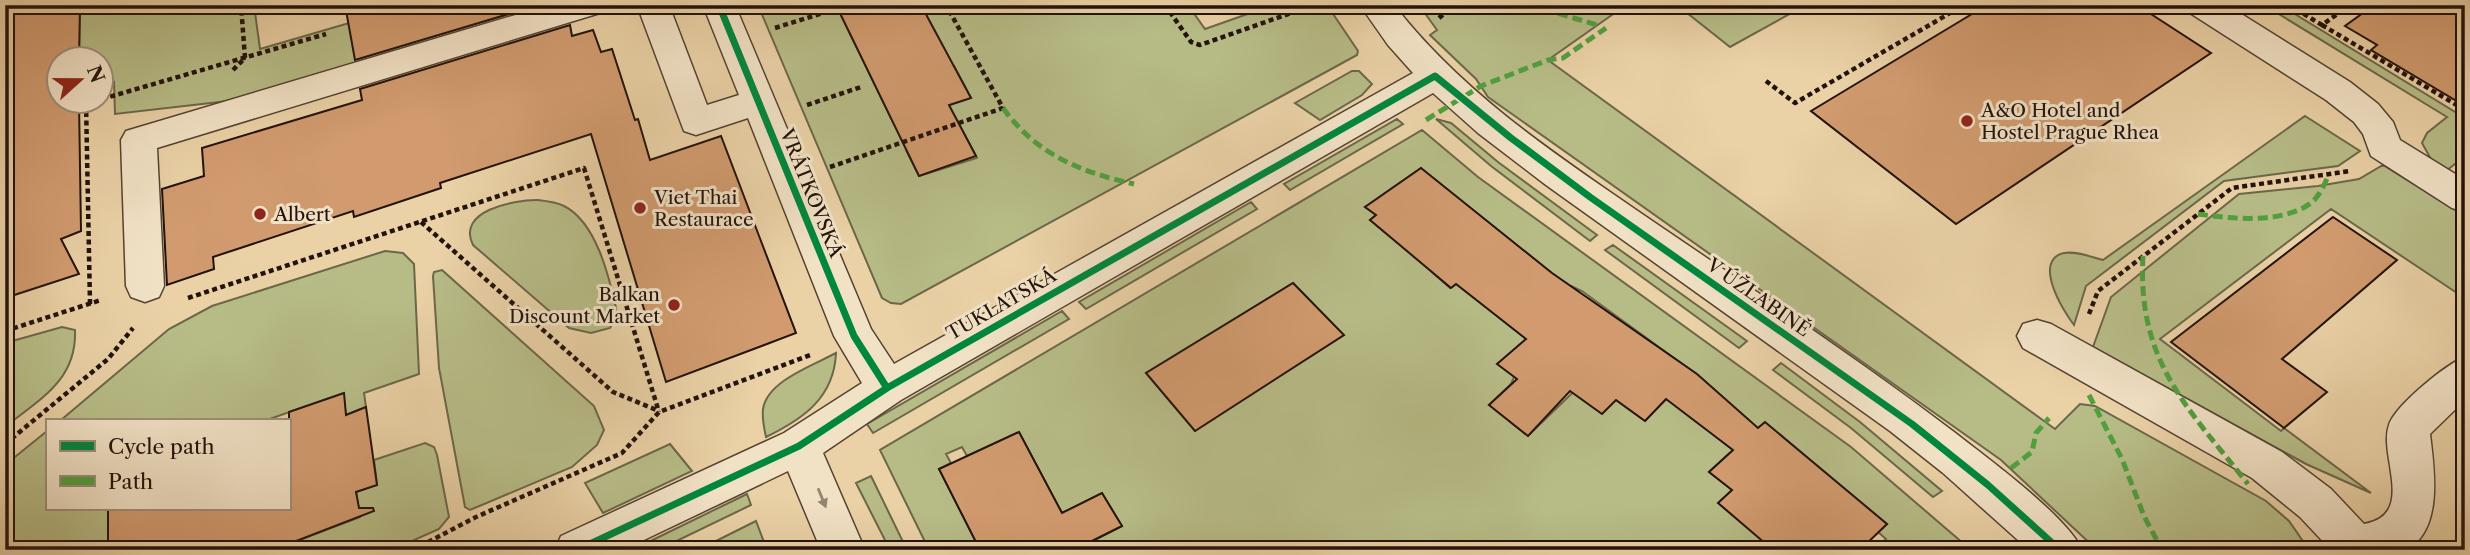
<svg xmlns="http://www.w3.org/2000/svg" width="2470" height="555" font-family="'Libre Caslon Text',serif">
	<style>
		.green { fill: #b7bc87; stroke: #6c674a; stroke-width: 2; fill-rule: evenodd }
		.building { fill: #d19b6f; stroke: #22120c; stroke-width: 2 }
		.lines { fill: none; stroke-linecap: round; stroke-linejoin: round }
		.minor-casing { stroke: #544232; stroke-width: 3 }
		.path { stroke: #22120c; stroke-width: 4.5; stroke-dasharray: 5 3.5; stroke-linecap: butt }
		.minor { fill: #f1e1c5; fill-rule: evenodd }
		.quiet { stroke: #50a03e; stroke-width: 5; stroke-dasharray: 10 5; stroke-linecap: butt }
		.cycleway-casing { stroke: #f1e1c5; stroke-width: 11 }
		.cycleway { stroke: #00873e; stroke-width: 7 }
		.oneway { fill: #948472 }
		.poi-dot { fill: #8f2418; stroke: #f1e1c5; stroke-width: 2.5 }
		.labels { text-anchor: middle; stroke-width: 6; stroke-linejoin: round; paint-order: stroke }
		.poi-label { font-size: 19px; fill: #22120c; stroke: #f1e1c5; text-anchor: start }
		.street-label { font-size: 19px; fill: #22120c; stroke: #f1e1c5 }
	</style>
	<rect width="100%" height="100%" fill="#ead1a6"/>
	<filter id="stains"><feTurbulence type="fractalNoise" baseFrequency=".00286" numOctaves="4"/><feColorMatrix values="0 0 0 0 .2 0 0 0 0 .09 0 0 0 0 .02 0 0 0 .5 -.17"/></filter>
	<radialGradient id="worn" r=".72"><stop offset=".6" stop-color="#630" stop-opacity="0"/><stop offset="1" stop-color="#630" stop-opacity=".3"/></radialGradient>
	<!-- green -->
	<path class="green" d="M80 5H254L260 49 411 5H560L237 100 115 114 114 82 102 84V60H79Z
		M758 5H836L894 124 971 98 954 66 934 72 921 5H1188L1205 29 1273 5H1327L1358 51 1357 55 901 304 891 303 882 298ZM961 128 977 158 919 176 906 150Z
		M1419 5H1626L1548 60 2055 429 2080 404 2095 406 2266 501 2289 521 2309 550H2097L2001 460 1488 97 1476 79 1430 35 1437 30Z
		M1677 5H1806L1730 47Z
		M2264 5H2280L2465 118V156L2446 171 2432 161 2422 143 2427 133 2447 117Z
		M1352 71H1359L1372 84 1362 95 1320 120 1295 103Z
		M2305 116 2360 151 2338 166 2224 181 2086 286 2074 325C2063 311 2032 260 2064 253 2077 251 2091 257 2103 260Z
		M1397 119 1403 124 1290 190 1284 184Z
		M1436 119 1451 123 1498 162 1597 235 1590 241 1491 166Z
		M1422 130 1478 177 1851 447 1971 550H1861L1869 542 1877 548 1886 539 1878 532 1887 524 1764 423 1758 428 1719 439 1733 450 1709 472 1732 490 1719 503 1784 550H1075L1122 526 1102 493 1062 513 1019 432 967 456 962 447 946 454 951 463 939 469 980 550H929L880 450ZM1421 168 1456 284 1450 288 1433 273 1393 230 1387 234 1370 220 1376 215 1365 207ZM1293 283 1343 335 1195 431 1146 373ZM1571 286 1582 291 1693 372 1645 421 1616 400 1599 367 1528 436 1489 405 1511 384 1544 309Z
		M2383 165 2465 216 2463 297 2331 209 2160 339 2281 431 2284 428 2371 493 2306 464 2093 347 2111 297 2239 194 2318 186 2359 179Z
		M537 200C546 201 556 202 564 206 596 222 609 276 616 308L617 316 610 328 591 333 569 328 473 245C456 211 513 200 537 200Z
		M1251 202 1257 209 1086 309 1079 302Z
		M1613 245 1747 341 1739 348 1605 250Z
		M385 251 403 253 414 264 419 374 364 393 366 407 346 415 343 393 267 420H61L169 329 212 306Z
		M442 270 594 406 604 430 597 445 572 467 470 510 465 507 439 368 433 276 434 272Z
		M1062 311 1069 319 873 433 867 424Z
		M62 327 75 330C77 380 40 399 5 427V343Z
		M836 353C834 398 803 419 766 437 764 428 762 418 763 409 767 381 814 365 836 353Z
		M1781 363 1860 422 1942 491 1933 497 1851 428 1773 370Z
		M47 431V508H108V550H5V465Z
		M425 443 434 447 437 455 449 517 439 529 392 550H273L360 517 356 492 377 484 374 460Z
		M670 444 692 471 603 513 585 483Z
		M871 476 907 550H890L856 483Z
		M747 494 751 505 658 550H632Z
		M756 521 767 550H698Z"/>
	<!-- building -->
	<path class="building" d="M5 5H80L79 60H60V102H79L81 231 61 239 79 274 5 298Z
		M345 5H539L355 60Z
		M836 5H921L971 98 949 105 976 156 919 176Z
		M1987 5H2137L2211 53 1956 224 1811 111Z
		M2374 5H2465V106L2371 50 2377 45 2345 26Z
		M570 25 572 36 593 30 601 52 612 49 635 120 638 119 650 160 721 136 796 333 666 382 591 134 440 183 441 188 354 217 353 211 213 257 214 269 167 285 162 189 204 176 202 148 362 100 360 89Z
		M1421 168 1552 273 1697 374 1758 428 1765 422 1887 524 1860 550H1773L1718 503 1732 490 1709 472 1733 450 1666 399 1645 421 1616 400 1602 414 1570 391 1528 436 1489 405 1517 379 1497 364 1526 339 1456 284 1451 288 1370 220 1376 215 1365 207Z
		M2333 217 2397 260 2282 359 2327 392 2284 428 2171 342Z
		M1293 283 1344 335 1195 431 1146 373Z
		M344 393 346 415 366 407 377 485 356 492 359 508H373L374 511 273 550H108V508H289V412Z
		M1019 432 1062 513 1102 493 1122 526 1080 547 1082 550H980L939 469Z"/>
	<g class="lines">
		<defs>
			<path id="minor" d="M549 5H604L600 13 157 148 164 286 159 297 145 302 131 297 126 286 121 140 126 131Z
				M637 5H669L707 105 739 95 703 5H735L871 329 894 364 1413 73 1388 45 1360 5H1394C1462 93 1555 154 1645 216 1749 287 1854 356 1954 432 1986 457 2067 516 2082 550H2029L1943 473 1890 431 1546 185 1478 133 1433 93 901 400 823 453 865 550H821L788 471 623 550H555L561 536 784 433 862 383 834 336 748 118 696 135 684 131Z
				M2186 5H2227L2350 82 2378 104 2393 122 2400 140 2465 180V212L2452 208 2371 156 2363 134 2354 122 2326 100 2190 13Z
				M2037 320 2051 324 2282 452 2331 489 2364 524C2417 515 2378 455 2389 425 2395 406 2446 364 2465 357V400L2430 434C2434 468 2444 530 2406 550H2331L2300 517 2252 478 2023 348 2017 336 2023 324Z"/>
		</defs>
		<!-- minor casing -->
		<use href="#minor" class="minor-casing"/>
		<!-- path -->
		<path class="path" d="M1165 5 1191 42 1200 45 1314 5
			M2289 5 2322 25 2350 5
			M1439 18 1454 5
			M2322 25 2465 110
			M775 28 826 12
			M233 70 245 58 241 5
			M1766 81 1795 103 1964 5
			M102 99 326 34
			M807 105 861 87
			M830 167 1003 108 946 5
			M421 222 613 392 659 411
			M188 298 584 168 659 412
			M90 304 86 103 92 102
			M2089 314 2098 291 2232 188 2350 171
			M5 331 101 300
			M5 444 108 359 133 328
			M413 550 476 517 622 453 659 412 813 354"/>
		<!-- minor -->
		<use href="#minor" class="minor"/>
		<!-- quiet -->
		<path class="quiet" d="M1514 5 1544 9 1597 25
			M1003 108C1036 154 1080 172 1134 184
			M1426 120 1481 86 1548 60 1563 58 1606 28
			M2198 214C2232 219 2282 224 2311 203 2320 196 2324 184 2329 175
			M2143 256C2137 361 2187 407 2248 484
			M2089 395 2122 459 2144 516 2162 550
			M2011 468 2032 452 2036 433 2049 418"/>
		<defs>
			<path id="cycleway" d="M719 5 854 336 887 388
				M577 550 799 446 887 388 1435 76 1511 138 1590 197 1912 424 1988 485 2060 550"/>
		</defs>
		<!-- cycleway casing -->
		<use href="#cycleway" class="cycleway-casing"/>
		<!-- cycleway -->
		<use href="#cycleway" class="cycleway"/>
	</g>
	<!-- one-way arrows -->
	<defs><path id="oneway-solid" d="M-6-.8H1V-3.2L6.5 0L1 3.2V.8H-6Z" transform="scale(1.75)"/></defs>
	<use class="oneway" href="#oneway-solid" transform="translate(822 498) rotate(68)"/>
	<!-- markers -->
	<g class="poi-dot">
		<circle cx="1967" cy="121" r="7"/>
		<circle cx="640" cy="208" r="7"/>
		<circle cx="260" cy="214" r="7"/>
		<circle cx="674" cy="305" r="7"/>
	</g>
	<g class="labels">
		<!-- poi labels -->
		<g class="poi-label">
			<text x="1981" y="117">A&amp;O Hotel and<tspan x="1981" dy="22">Hostel Prague Rhea</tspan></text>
			<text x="654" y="204">Viet Thai<tspan x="654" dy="22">Restaurace</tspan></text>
			<text x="274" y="221">Albert</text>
			<text x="660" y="301" text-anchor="end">Balkan<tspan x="660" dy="22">Discount Market</tspan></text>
		</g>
		<!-- street labels -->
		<g class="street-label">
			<text transform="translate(812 193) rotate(68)" y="7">VRÁTKOVSKÁ</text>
			<text transform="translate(1759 297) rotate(35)" y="7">V ÚŽLABINĚ</text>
			<text transform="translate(1001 304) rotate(-30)" y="7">TUKLATSKÁ</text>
		</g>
	</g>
	<!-- margin -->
	<rect width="2470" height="555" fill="none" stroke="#ead1a6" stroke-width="28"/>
	<rect x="7" y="7" width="2456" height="541" fill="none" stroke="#22120c" stroke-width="3.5"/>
	<rect x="14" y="14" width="2442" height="527" fill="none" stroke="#22120c" stroke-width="2"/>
	<!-- legend -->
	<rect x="46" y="419" width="245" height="91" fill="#f1e1c5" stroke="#9e8e7b" stroke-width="2"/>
	<rect x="60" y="441" width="35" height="10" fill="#00873e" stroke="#9e8e7b" stroke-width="2"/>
	<text x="108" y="454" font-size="21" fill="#22120c">Cycle path</text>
	<rect x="60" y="476" width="35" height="10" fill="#50a03e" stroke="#9e8e7b" stroke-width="2"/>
	<text x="108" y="489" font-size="21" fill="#22120c">Path</text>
	<!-- north arrow -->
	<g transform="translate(80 80) rotate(69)"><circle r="33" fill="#f1e1c5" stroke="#9e8e7b" stroke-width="2"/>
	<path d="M0-5L12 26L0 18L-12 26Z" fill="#8f2418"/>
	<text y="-10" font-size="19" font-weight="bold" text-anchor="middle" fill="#22120c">N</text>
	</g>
	<rect width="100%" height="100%" filter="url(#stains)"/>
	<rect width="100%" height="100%" fill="url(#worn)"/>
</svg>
